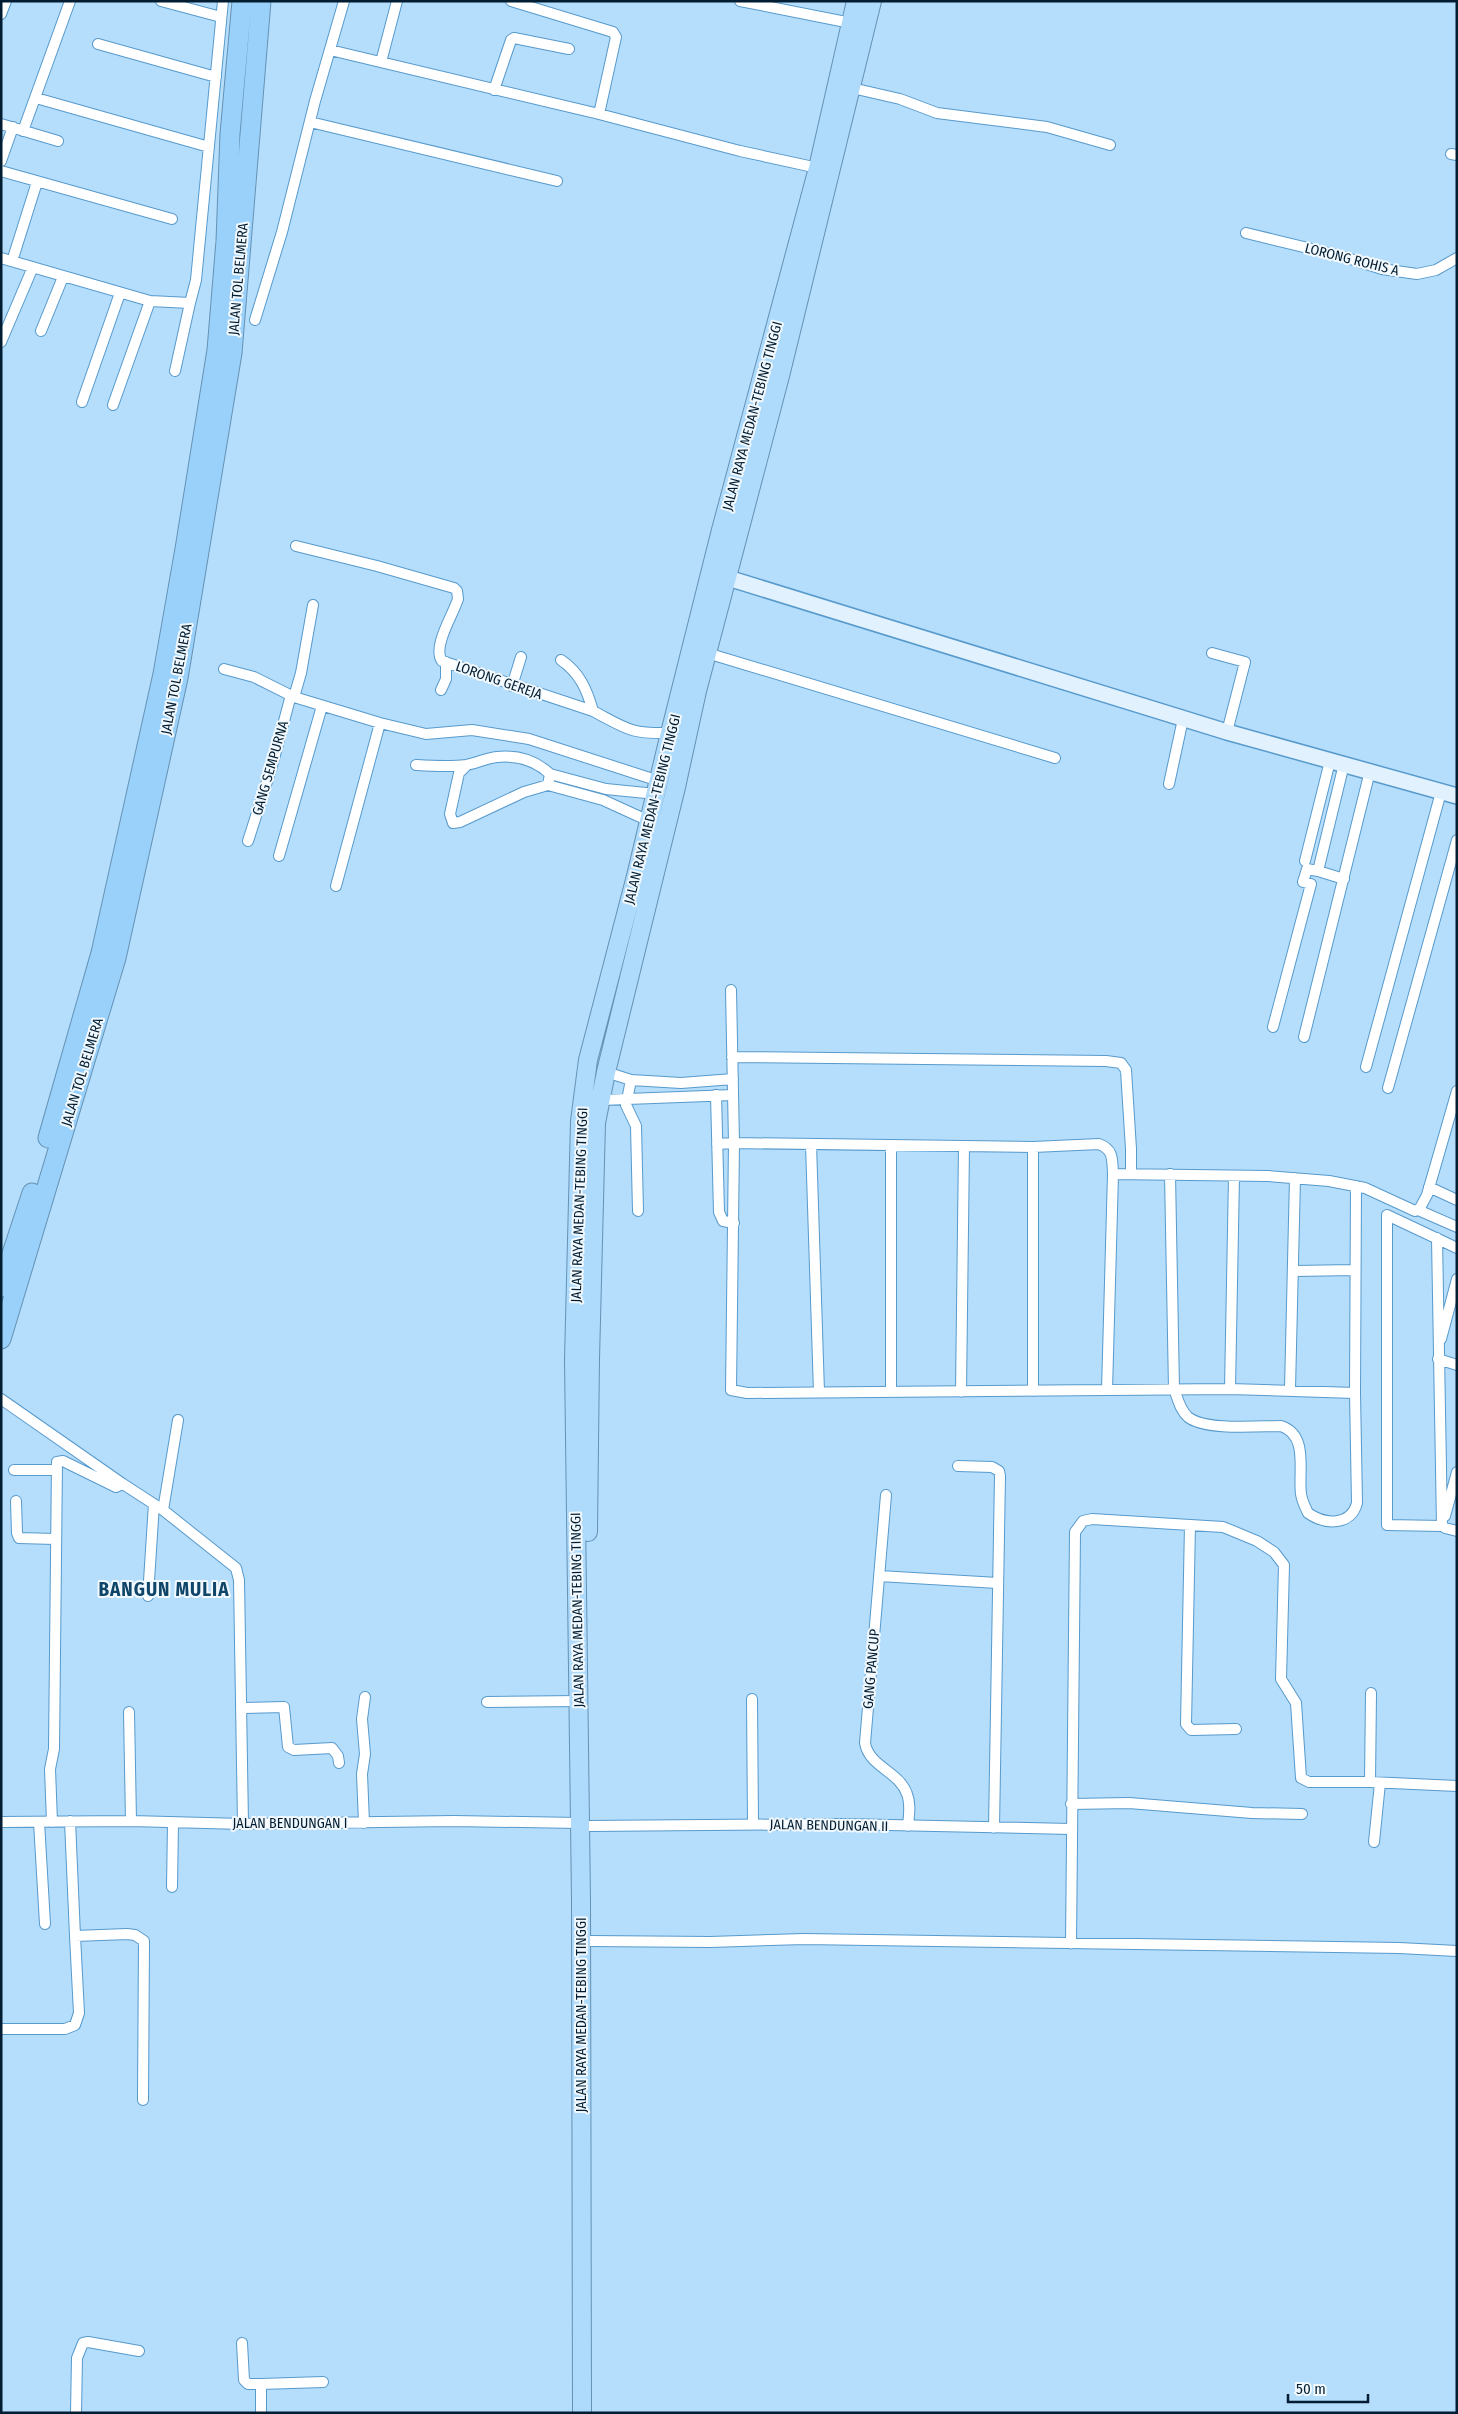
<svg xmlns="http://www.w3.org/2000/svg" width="1458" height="2414" font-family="'Fira Sans Condensed',sans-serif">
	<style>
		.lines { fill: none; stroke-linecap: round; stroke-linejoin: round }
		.minor-casing { stroke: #579acc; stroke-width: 12 }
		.secondary-casing { stroke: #579acc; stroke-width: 18 }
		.trunk-casing { stroke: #6592b4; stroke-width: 20 }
		.motorway-casing { stroke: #6592b4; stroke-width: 21 }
		.minor { stroke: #fff; stroke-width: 10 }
		.secondary { stroke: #e1f1fe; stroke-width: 15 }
		.trunk { stroke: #aedafc; stroke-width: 18 }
		.motorway { stroke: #9ad1fb; stroke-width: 19 }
		.labels { text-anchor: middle; stroke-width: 4; stroke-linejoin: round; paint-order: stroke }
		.street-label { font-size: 14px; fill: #021d31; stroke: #f2f9fe }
		.district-label { font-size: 19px; font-weight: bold; letter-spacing: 1px; fill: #0f4568; stroke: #f2f9fe }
	</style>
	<rect width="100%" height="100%" fill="#b5ddfc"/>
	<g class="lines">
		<defs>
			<path id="minor" d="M161 1 221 17
				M511 1 613 32 616 37 599 114 740 151 818 168
				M740 1 851 23
				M1 14 6 1
				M98 44 216 77
				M330 50 599 114
				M381 62 397 1
				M852 88 900 99 937 113 1047 127 1110 145
				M494 90 511 40 514 38 569 49
				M36 98 209 147
				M310 122 557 181
				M1 124 58 141
				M23 131 70 1
				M1451 154 1457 155
				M1 161 13 127
				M1 171 172 219
				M1246 233 1341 256 1382 269 1417 274 1436 270 1457 258
				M14 255 37 182
				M1 258 150 301 190 303 196 280 223 1
				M255 320 282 232 315 101 344 1
				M41 331 63 277
				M1 342 33 267
				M175 371 190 303
				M82 402 120 293
				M113 405 150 301
				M296 546 377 566 454 588 457 591 458 599C453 615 432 647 442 661L593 711C627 729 630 734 670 733
				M707 653 1055 758
				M1212 653 1245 662 1227 732
				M561 660C580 673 587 690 593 711
				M224 669 254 677 294 697 380 723 426 734 472 730 529 739 659 781
				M512 686 521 657
				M441 690 446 679V662
				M294 697 301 673 313 605
				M416 765C433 766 449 767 466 765 477 763 486 758 497 757 517 755 535 760 550 774L548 785
				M467 765 459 773 450 814 453 823 460 822 524 792 548 785 603 800 649 821
				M550 774 606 789 656 794
				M1169 784 1183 719
				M248 841 272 766 291 695
				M279 856 322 706
				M1305 861 1330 761
				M1344 879 1318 871 1344 764
				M336 886 380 723
				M1273 1027 1311 884 1303 882 1307 869 1318 871
				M1304 1037 1370 771
				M732 1057 1106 1061 1121 1063 1126 1070 1131 1149V1173
				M1366 1067 1441 792
				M606 1072 631 1080 681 1083 733 1079
				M631 1080 626 1105 636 1126 638 1211
				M1388 1088 1457 840
				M716 1095 719 1212 723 1221 734 1223
				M601 1100 733 1095
				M717 1144 734 1143 731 990
				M811 1144 819 1392
				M1170 1174 1174 1389C1178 1399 1180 1410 1188 1417 1205 1431 1259 1426 1281 1426 1309 1435 1298 1472 1301 1494 1302 1501 1305 1507 1308 1513 1325 1525 1351 1526 1357 1503L1355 1393 1356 1186
				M1429 1187 1457 1200
				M1418 1210 1457 1227
				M1437 1238 1442 1526
				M1294 1271 1355 1270
				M1441 1339 1457 1279
				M1438 1359 1457 1365
				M1230 1389 1234 1176
				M1290 1389 1295 1178
				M1107 1390 1113 1174
				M1033 1391V1147
				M891 1392V1145
				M961 1392 964 1146
				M1355 1393 1230 1389 747 1393 731 1390 734 1143 1033 1147 1099 1144C1114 1150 1112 1159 1113 1174L1268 1176 1329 1181 1365 1188 1415 1211 1420 1208 1427 1195 1457 1091
				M1 1399 123 1484 163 1510 236 1568 239 1580 243 1824
				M958 1466 992 1467 999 1471 1000 1476 994 1828
				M14 1470H56
				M886 1495 865 1743C869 1767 899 1771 907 1794 911 1804 909 1815 908 1826
				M16 1501 17 1533 19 1538 55 1539
				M163 1510 178 1420
				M1445 1516 1457 1472
				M1190 1525 1186 1724 1191 1730 1236 1729
				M1442 1526 1387 1525V1215L1457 1248
				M1445 1528 1457 1531
				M879 1576 998 1583
				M148 1596 154 1504
				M752 1699 753 1824
				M487 1702 579 1701
				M241 1708 284 1707 288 1747 294 1750 332 1748 338 1756 339 1763
				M129 1712 131 1821
				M1370 1782 1371 1693
				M1071 1804 1129 1803 1252 1813 1302 1814
				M70 1821 75 1936 127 1934 135 1935 144 1941 143 2100
				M1 1822 131 1821 243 1824 454 1821 579 1823
				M39 1822 45 1924
				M52 1822 50 1769 54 1749 57 1462 63 1461 116 1487 123 1484
				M364 1823 362 1774 365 1754 362 1719 365 1697
				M587 1826 842 1824 1071 1829
				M1374 1842 1380 1783
				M172 1887 173 1823
				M589 1941 710 1942 804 1939 1399 1948 1457 1951
				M1071 1944 1075 1532 1083 1521 1092 1519 1223 1527 1257 1541 1274 1552 1284 1565 1281 1679 1296 1703 1301 1778 1309 1782H1370L1457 1786
				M1 2029H65L75 2025 79 2013 75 1936
				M242 2343 244 2380 248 2384H261V2413
				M261 2384 323 2382
				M76 2413 77 2358 83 2343 88 2342 139 2351"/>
			<path id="secondary" d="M728 578 1227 732 1457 796"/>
			<path id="trunk" d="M588 1532 590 1359 596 1123 606 1072 676 787 697 691 780 376 872 1
				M582 2413 581 1901 574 1360 580 1121 588 1060 636 876 670 733 721 530 818 168 856 1"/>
			<path id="motorway" d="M48 1138 101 953 163 674 185 549 217 350 226 241 230 134 242 1
				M1 1287 32 1193
				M1 1339 116 958 178 678 232 353 261 1"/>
		</defs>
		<!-- minor casing -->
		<use href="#minor" class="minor-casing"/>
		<!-- secondary casing -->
		<use href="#secondary" class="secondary-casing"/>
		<!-- trunk casing -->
		<use href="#trunk" class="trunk-casing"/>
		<!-- motorway casing -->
		<use href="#motorway" class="motorway-casing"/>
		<!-- minor -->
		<use href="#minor" class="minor"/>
		<!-- secondary -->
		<use href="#secondary" class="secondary"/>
		<!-- trunk -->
		<use href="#trunk" class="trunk"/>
		<!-- motorway -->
		<use href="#motorway" class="motorway"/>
	</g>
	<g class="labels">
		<!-- street labels -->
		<g class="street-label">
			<text transform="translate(1352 259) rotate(14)" y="5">LORONG ROHIS A</text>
			<text transform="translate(238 279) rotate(-85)" y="5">JALAN TOL BELMERA</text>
			<text transform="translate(752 416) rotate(-75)" y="5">JALAN RAYA MEDAN-TEBING TINGGI</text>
			<text transform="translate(176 679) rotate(-79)" y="5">JALAN TOL BELMERA</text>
			<text transform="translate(499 680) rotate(19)" y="5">LORONG GEREJA</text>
			<text transform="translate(270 768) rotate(-74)" y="5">GANG SEMPURNA</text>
			<text transform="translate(652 809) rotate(-76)" y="5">JALAN RAYA MEDAN-TEBING TINGGI</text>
			<text transform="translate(82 1072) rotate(-73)" y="5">JALAN TOL BELMERA</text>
			<text transform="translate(579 1205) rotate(-88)" y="5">JALAN RAYA MEDAN-TEBING TINGGI</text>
			<text transform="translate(577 1610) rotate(-91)" y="5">JALAN RAYA MEDAN-TEBING TINGGI</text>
			<text transform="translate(871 1669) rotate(-85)" y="5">GANG PANCUP</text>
			<text x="290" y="1828">JALAN BENDUNGAN I</text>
			<text transform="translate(829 1825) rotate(1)" y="5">JALAN BENDUNGAN II</text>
			<text transform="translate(581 2015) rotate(-90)" y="5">JALAN RAYA MEDAN-TEBING TINGGI</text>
		</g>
		<!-- district labels -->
		<g class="district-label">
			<text x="164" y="1596">BANGUN MULIA</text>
		</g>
	</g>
	<!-- border -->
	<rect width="1458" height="2414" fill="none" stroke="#021d31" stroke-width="5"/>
	<!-- scale -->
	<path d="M1288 2394v8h80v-8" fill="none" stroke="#021d31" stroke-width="2.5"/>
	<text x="1296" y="2394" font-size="15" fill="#021d31" stroke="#f2f9fe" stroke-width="4" paint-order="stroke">50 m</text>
</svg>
